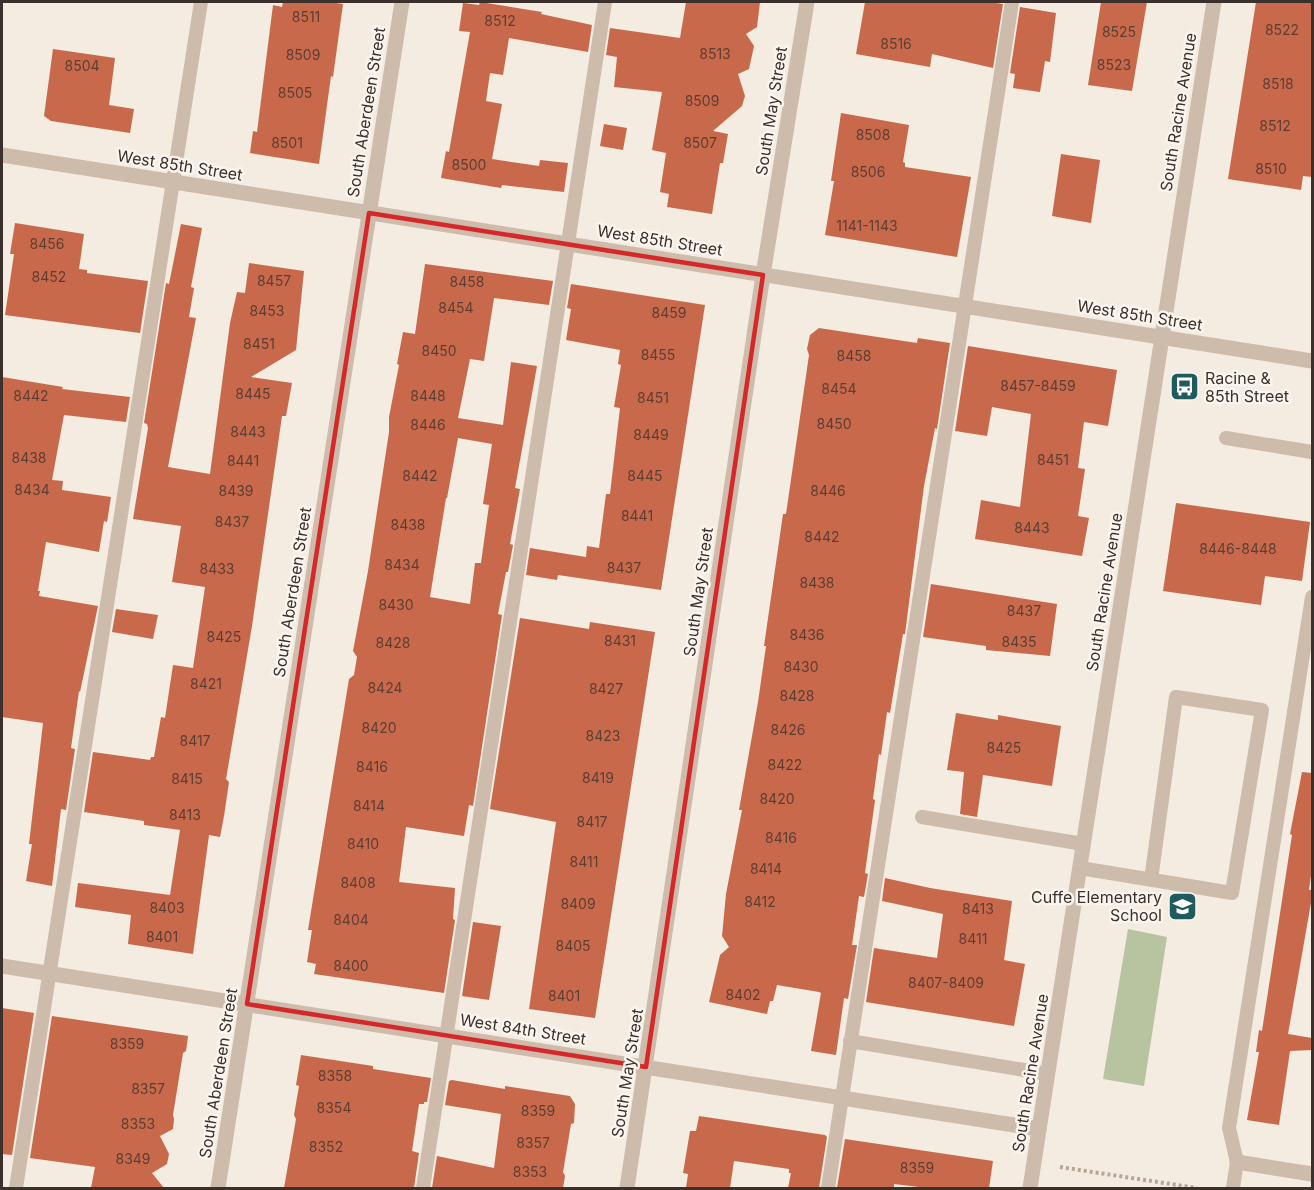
<svg xmlns="http://www.w3.org/2000/svg" width="1314" height="1190" font-family="Inter,sans-serif">
	<style>
		.green { fill: #b8c4a0 }
		.building { fill: #c8694b; fill-rule: evenodd }
		.lines { fill: none; stroke-linecap: round; stroke-linejoin: round }
		.path { stroke: #b9a596; stroke-width: 4; stroke-dasharray: 3 3; stroke-linecap: butt }
		.service { stroke: #cdbbac; stroke-width: 14 }
		.minor { stroke: #cdbbac; stroke-width: 15 }
		.tertiary { stroke: #cdbbac; stroke-width: 15 }
		.marked { fill: none; stroke: #d62828; stroke-width: 4.5; stroke-linejoin: round }
		.labels { text-anchor: middle; stroke-width: 5; stroke-linejoin: round; paint-order: stroke }
		.number-label { font-size: 14px; fill: #5e3e33 }
		.street-label { font-size: 16px; fill: #3b302b; stroke: #fbf5ee }
		.poi-label { font-size: 16px; fill: #3b302b; stroke: #fbf5ee; text-anchor: start }
	</style>
	<rect width="100%" height="100%" fill="#f4ebe1"/>
	<!-- green -->
	<path class="green" d="M1128 929 1167 937 1144 1086 1103 1079Z"/>
	<!-- building -->
	<path class="building" d="M283 2H329L343 4 333 77 331 76 319 164 250 153 253 131 257 132 273 5 282 7Z
		M480 2 542 12 541 14 592 25 588 52 509 38 503 75 490 73 486 101 502 104 492 159 539 166 540 160 568 163 564 192 502 185 501 188 441 178 446 151 449 152 470 32 459 31 463 3 479 5Z
		M686 2H760L757 27 746 34 754 46 749 69 738 74 745 96 742 106 713 131 728 134 723 163H720L712 214 667 207 669 194 660 192 666 153 652 150 662 92 614 87 617 57 606 55 610 28 680 38Z
		M865 2H989L1003 4 993 68 932 54 930 67 856 54Z
		M1101 2H1147L1132 91 1088 85Z
		M1256 2H1312V177L1303 176 1301 190 1228 179Z
		M1020 7 1056 13 1050 62 1045 61 1040 92 1013 88 1015 74 1010 73Z
		M53 49 115 58 109 105 134 109 130 133 51 121 44 116Z
		M841 113 909 125 903 162 905 163V167L971 177 957 257 825 235 834 181H831Z
		M604 124 627 128 623 150 600 146Z
		M1061 154 1100 160 1091 223 1052 216Z
		M15 223 84 234 79 269 87 270V273L148 281 140 333 5 315 14 254H10Z
		M181 224 202 228 191 287 194 288 189 317 196 318 168 467 210 474 230 323 237 292 245 293 249 263 304 271 296 350 251 377 292 383 286 416H282L252 626 226 779 229 782 224 816 220 837 209 835 193 954 128 944 131 915 75 907 78 883 170 895 180 830 144 825V821L84 812 93 752 150 760 151 757H154L161 717 165 718 173 665 193 668 205 587 172 582 181 526 133 519 148 428 147 424 144 423 166 283 169 284Z
		M425 264 553 281 549 305 494 298 484 361 470 359 458 418 503 425 511 362 537 366 515 488 520 489 510 544 513 545 508 572H506L498 614 502 615 473 806 469 805 464 836 406 827 399 882 455 888 453 919 455 920 444 993 314 974 316 964 307 962 312 930H308L349 679 354 675 357 657 353 651 368 571 389 432V417L399 365 397 364 403 332 415 334ZM458 438 492 444 483 504 489 505 481 563H475L470 604 430 597 446 498H447Z
		M571 284 705 305 661 590 558 575 557 580 526 575 530 548 586 557 587 546 599 548 606 494H610L620 408 614 407 621 365 618 364 620 350 566 340 571 309 567 308Z
		M819 328 917 343 918 338 950 343 937 429 935 428 924 486 905 634H903L890 713 887 712 881 755 879 754 873 799 875 800 865 873 868 874 864 897 859 896 852 945H857L848 999 844 998 836 1055 811 1051 821 993 819 992 777 985 773 1001H770L767 1014 709 1002 720 955 729 947 722 936 726 894 742 810H739L758 702 766 646H764L783 514H786L809 355 807 349 810 335Z
		M968 346 1117 370 1108 426 1084 422 1078 468 1085 469 1078 516 1089 518 1082 556 975 539 981 500 1020 507 1031 414 992 407 987 436 955 431Z
		M2 377 63 387 62 389 130 397 126 422 64 415 52 480 63 481 62 490 111 497 107 522 104 521 99 552 46 542 38 591H40L39 596 98 606 80 692 79 691 71 748 75 749 66 810 61 809 52 886 26 881 32 844H29L43 723 2 717Z
		M1176 503 1310 522 1302 581 1265 576 1261 605 1163 591Z
		M931 584 1057 604 1050 656 986 650V646L923 637Z
		M116 609 158 615 153 639 112 632Z
		M520 618 589 629 590 622 655 632 595 1018 529 1009 556 822 490 809Z
		M956 713 998 720V715L1061 726 1052 786 983 775 977 817 960 814 964 772 947 770Z
		M1302 772 1312 773V868L1309 890H1312V897L1288 1034 1312 1038V1050L1290 1051 1279 1125 1247 1120 1259 1052H1256L1259 1030 1262 1031 1292 835 1290 834Z
		M885 878 930 888 1012 901 1004 960 1025 964 1014 1026 866 1002 874 948 937 958 943 914 882 901Z
		M473 922 501 926 489 1000 462 996Z
		M2 1008 34 1013 12 1155 2 1154Z
		M52 1016 188 1036 186 1051 183 1053 173 1115 174 1119 173 1129 160 1136 169 1154 167 1164 152 1173 164 1188H91L95 1167 30 1158Z
		M301 1055 373 1066V1069L431 1078 427 1102H424V1104H419L412 1151 419 1153 414 1188H284L296 1119 294 1115 299 1086 296 1085Z
		M452 1080 505 1089V1086L570 1096 575 1104 574 1123 571 1124 563 1172 565 1176 563 1188H432L437 1156 494 1168 501 1114 445 1105 449 1081Z
		M699 1116 825 1135 827 1137 819 1188H788L791 1173H789V1169L734 1161 730 1188H686L688 1174 683 1173 690 1131H696Z
		M845 1139 993 1161 989 1188H927L894 1184V1188H837Z"/>
	<g class="lines">
		<!-- path -->
		<path class="path" d="M1060 1167 1197 1188"/>
		<!-- service -->
		<path class="service" d="M1226 438 1312 452
			M922 817 1083 844
			M1080 868 1232 893 1262 710 1176 697 1151 880
			M850 1041 1048 1074
			M16 1188 201 2
			M423 1188 605 2
			M828 1188 1012 2
			M1233 1188 1237 1162 1229 1128 1312 597"/>
		<!-- minor -->
		<path class="minor" d="M2 155 1312 361
			M2 966 1039 1129
			M1237 1162 1312 1174
			M218 1188 402 2
			M627 1188 763 275 807 2"/>
		<!-- tertiary -->
		<path class="tertiary" d="M1030 1188 1214 2"/>
	</g>
	<!-- marked area -->
	<path class="marked" d="M369 213 763 275 646 1067 247 1004Z"/>
	<!-- icons -->
	<defs>
		<symbol id="bus-square" viewBox="-11 -11 22 22"><rect x="-9" y="-9" width="18" height="18" rx="4" fill="#1f5a5e" stroke="#fbf5ee"/><path d="M-5-6H5V4H4V6H2V4H-2V6H-4V4H-5ZM-3.5-4V0h7V-4ZM-3.5 1.2v1.5H-2V1.2ZM2 1.2v1.5H3.5V1.2Z" fill="#fff"/></symbol>
		<symbol id="school-square" viewBox="-11 -11 22 22"><rect x="-9" y="-9" width="18" height="18" rx="4" fill="#1f5a5e" stroke="#fbf5ee"/><path d="M0-5L7-2L0 1L-7-2ZM-4 1L0 2.5L4 1V4Q0 6-4 4Z" fill="#fff"/></symbol>
	</defs>
	<g fill-rule="evenodd">
		<use href="#bus-square" x="1168" y="370" width="33" height="33"/>
		<use href="#school-square" x="1166" y="890" width="33" height="33"/>
	</g>
	<g class="labels">
		<!-- number labels -->
		<g class="number-label">
			<text x="306" y="22">8511</text>
			<text x="500" y="26">8512</text>
			<text x="1282" y="35">8522</text>
			<text x="1119" y="37">8525</text>
			<text x="896" y="49">8516</text>
			<text x="715" y="59">8513</text>
			<text x="303" y="60">8509</text>
			<text x="1114" y="70">8523</text>
			<text x="82" y="71">8504</text>
			<text x="1278" y="89">8518</text>
			<text x="295" y="98">8505</text>
			<text x="702" y="106">8509</text>
			<text x="1275" y="131">8512</text>
			<text x="873" y="140">8508</text>
			<text x="287" y="148">8501</text>
			<text x="700" y="148">8507</text>
			<text x="469" y="170">8500</text>
			<text x="1271" y="174">8510</text>
			<text x="868" y="177">8506</text>
			<text x="867" y="231">1141-1143</text>
			<text x="47" y="249">8456</text>
			<text x="49" y="282">8452</text>
			<text x="274" y="286">8457</text>
			<text x="467" y="287">8458</text>
			<text x="456" y="313">8454</text>
			<text x="267" y="316">8453</text>
			<text x="669" y="318">8459</text>
			<text x="259" y="349">8451</text>
			<text x="439" y="356">8450</text>
			<text x="658" y="360">8455</text>
			<text x="854" y="361">8458</text>
			<text x="1038" y="391">8457-8459</text>
			<text x="839" y="394">8454</text>
			<text x="253" y="399">8445</text>
			<text x="31" y="401">8442</text>
			<text x="428" y="401">8448</text>
			<text x="653" y="403">8451</text>
			<text x="834" y="429">8450</text>
			<text x="428" y="430">8446</text>
			<text x="248" y="437">8443</text>
			<text x="651" y="440">8449</text>
			<text x="29" y="463">8438</text>
			<text x="1053" y="465">8451</text>
			<text x="243" y="466">8441</text>
			<text x="420" y="481">8442</text>
			<text x="645" y="481">8445</text>
			<text x="32" y="495">8434</text>
			<text x="236" y="496">8439</text>
			<text x="828" y="496">8446</text>
			<text x="637" y="521">8441</text>
			<text x="232" y="527">8437</text>
			<text x="408" y="530">8438</text>
			<text x="1032" y="533">8443</text>
			<text x="822" y="542">8442</text>
			<text x="1238" y="554">8446-8448</text>
			<text x="402" y="570">8434</text>
			<text x="624" y="573">8437</text>
			<text x="217" y="574">8433</text>
			<text x="817" y="588">8438</text>
			<text x="396" y="610">8430</text>
			<text x="1024" y="616">8437</text>
			<text x="807" y="640">8436</text>
			<text x="224" y="642">8425</text>
			<text x="620" y="646">8431</text>
			<text x="1019" y="647">8435</text>
			<text x="393" y="648">8428</text>
			<text x="801" y="672">8430</text>
			<text x="206" y="689">8421</text>
			<text x="385" y="693">8424</text>
			<text x="606" y="694">8427</text>
			<text x="797" y="701">8428</text>
			<text x="379" y="733">8420</text>
			<text x="788" y="735">8426</text>
			<text x="603" y="741">8423</text>
			<text x="195" y="746">8417</text>
			<text x="1004" y="753">8425</text>
			<text x="785" y="770">8422</text>
			<text x="372" y="772">8416</text>
			<text x="598" y="783">8419</text>
			<text x="187" y="784">8415</text>
			<text x="777" y="804">8420</text>
			<text x="369" y="811">8414</text>
			<text x="185" y="820">8413</text>
			<text x="592" y="827">8417</text>
			<text x="781" y="843">8416</text>
			<text x="363" y="849">8410</text>
			<text x="584" y="867">8411</text>
			<text x="766" y="874">8414</text>
			<text x="358" y="888">8408</text>
			<text x="760" y="907">8412</text>
			<text x="578" y="909">8409</text>
			<text x="167" y="913">8403</text>
			<text x="978" y="914">8413</text>
			<text x="351" y="925">8404</text>
			<text x="162" y="942">8401</text>
			<text x="973" y="944">8411</text>
			<text x="573" y="951">8405</text>
			<text x="351" y="971">8400</text>
			<text x="946" y="988">8407-8409</text>
			<text x="743" y="1000">8402</text>
			<text x="564" y="1001">8401</text>
			<text x="127" y="1049">8359</text>
			<text x="335" y="1081">8358</text>
			<text x="148" y="1094">8357</text>
			<text x="334" y="1113">8354</text>
			<text x="538" y="1116">8359</text>
			<text x="138" y="1129">8353</text>
			<text x="533" y="1148">8357</text>
			<text x="326" y="1152">8352</text>
			<text x="133" y="1164">8349</text>
			<text x="917" y="1173">8359</text>
			<text x="530" y="1177">8353</text>
		</g>
		<!-- street labels -->
		<g class="street-label">
			<text transform="translate(771 111) rotate(-81)" y="6">South May Street</text>
			<text transform="translate(366 112) rotate(-81)" y="6">South Aberdeen Street</text>
			<text transform="translate(1178 112) rotate(-81)" y="6">South Racine Avenue</text>
			<text transform="translate(180 165) rotate(9)" y="6">West 85th Street</text>
			<text transform="translate(660 240) rotate(9)" y="6">West 85th Street</text>
			<text transform="translate(1140 315) rotate(9)" y="6">West 85th Street</text>
			<text transform="translate(292 592) rotate(-81)" y="6">South Aberdeen Street</text>
			<text transform="translate(698 592) rotate(-82)" y="6">South May Street</text>
			<text transform="translate(1104 592) rotate(-81)" y="6">South Racine Avenue</text>
			<text transform="translate(523 1029) rotate(9)" y="6">West 84th Street</text>
			<text transform="translate(218 1073) rotate(-81)" y="6">South Aberdeen Street</text>
			<text transform="translate(627 1073) rotate(-81)" y="6">South May Street</text>
			<text transform="translate(1030 1073) rotate(-81)" y="6">South Racine Avenue</text>
		</g>
		<!-- poi labels -->
		<g class="poi-label">
			<text x="1205" y="384">Racine &amp;<tspan x="1205" dy="18">85th Street</tspan></text>
			<text x="1162" y="903" text-anchor="end">Cuffe Elementary<tspan x="1162" dy="18">School</tspan></text>
		</g>
	</g>
	<!-- border -->
	<rect width="1314" height="1190" fill="none" stroke="#3b302b" stroke-width="6"/>
</svg>
